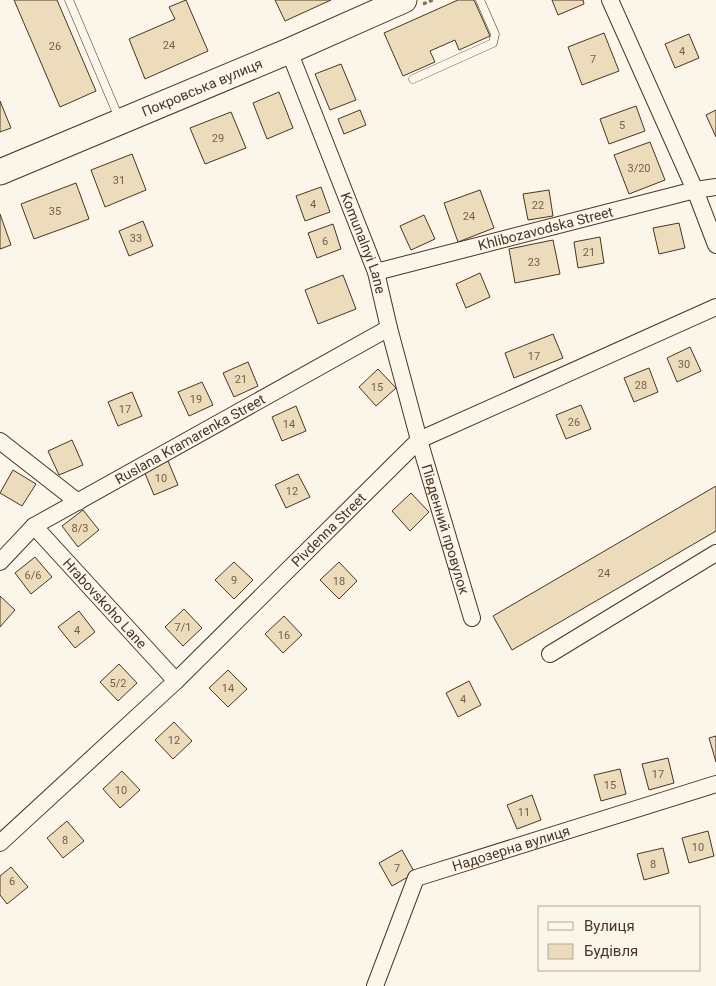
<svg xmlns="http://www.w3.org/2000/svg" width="716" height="986" font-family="Roboto,sans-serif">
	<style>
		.building { fill: #ecdcbc; stroke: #4a3520 }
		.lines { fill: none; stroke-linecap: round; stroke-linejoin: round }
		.lane-casing { stroke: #4a3520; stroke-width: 9 }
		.street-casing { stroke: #4a3520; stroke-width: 18 }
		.primary-casing { stroke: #4a3520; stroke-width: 27 }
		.path { stroke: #7f6f5c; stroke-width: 3; stroke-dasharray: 4 2.5; stroke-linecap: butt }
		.lane { stroke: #fbf6e9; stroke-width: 8 }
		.street { stroke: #fbf6e9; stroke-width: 16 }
		.primary { stroke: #fbf6e9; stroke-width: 25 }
		.labels { text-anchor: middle; stroke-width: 4; stroke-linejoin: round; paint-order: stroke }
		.number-label { font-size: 11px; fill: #725f47 }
		.street-label { font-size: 14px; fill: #4a3520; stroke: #fbf6e9 }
	</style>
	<rect width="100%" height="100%" fill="#fbf6e9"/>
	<!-- building -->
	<path class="building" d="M14 0H57L96 91 60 107Z
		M186 0 208 51 145 79 129 39 175 19 169 7Z
		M275 0H331L285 21Z
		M458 0H474L490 36 459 50 455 40 430 51 435 62 403 76 384 33Z
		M552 0H583L584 4 558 15Z
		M604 33 619 71 582 85 568 47Z
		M689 34 699 58 675 68 665 44Z
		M341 64 356 100 330 110 315 74Z
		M279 92 293 128 267 139 253 103Z
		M0 101 11 128 0 132Z
		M636 106 645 131 609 144 600 119Z
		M360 110 366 125 344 134 338 119Z
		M716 110V137L706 115Z
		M231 112 246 148 205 164 190 128Z
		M650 142 665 180 629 194 614 155Z
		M132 154 146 190 105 207 91 170Z
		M76 183 89 219 34 239 21 204Z
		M321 187 330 212 305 221 296 196Z
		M480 190 494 228 458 242 444 203Z
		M549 190 553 216 528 220 523 194Z
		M0 214 11 245 0 249Z
		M424 215 435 239 411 250 400 226Z
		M143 221 153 246 129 256 119 231Z
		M679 223 685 248 659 254 653 228Z
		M333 224 341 249 317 258 308 233Z
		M600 237 604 263 578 268 574 242Z
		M553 240 560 274 515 283 509 249Z
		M480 273 490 297 466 308 456 284Z
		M343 275 356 309 318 324 305 290Z
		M553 334 563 358 514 378 505 353Z
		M690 347 701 371 677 382 667 358Z
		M248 362 258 386 234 397 223 373Z
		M649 368 658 392 634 402 624 378Z
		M378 369 396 388 376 406 359 387Z
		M202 382 213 405 189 416 178 392Z
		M132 392 142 416 118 426 108 402Z
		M581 405 591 429 566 439 556 415Z
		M296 406 306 431 282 441 272 417Z
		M72 440 83 465 59 475 48 451Z
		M168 461 178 485 154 495 144 471Z
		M13 470 36 484 22 506 0 493Z
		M298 474 310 497 286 508 275 485Z
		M716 486V531L512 650 493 616Z
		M411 493 429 512 410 531 392 511Z
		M83 510 99 530 78 547 62 526Z
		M35 557 52 577 31 594 15 573Z
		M234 562 253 580 234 599 215 580Z
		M339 562 357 581 339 599 320 580Z
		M0 596 15 610 0 627Z
		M184 609 202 628 183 646 165 627Z
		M79 611 95 632 75 648 58 627Z
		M284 616 302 635 283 653 265 634Z
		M119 664 137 683 118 701 100 682Z
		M228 670 247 689 228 707 209 688Z
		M469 681 481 705 458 717 446 693Z
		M174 722 192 741 173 759 155 740Z
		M716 736V762L709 738Z
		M668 758 674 783 649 790 642 764Z
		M620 769 626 794 601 801 594 775Z
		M122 771 140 790 120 808 103 789Z
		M532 795 541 820 517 829 507 805Z
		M67 821 84 841 63 858 47 838Z
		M708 831 714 856 689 863 682 838Z
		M663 848 669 873 644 880 637 854Z
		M402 850 415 873 392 886 379 863Z
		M11 867 28 887 7 904 0 895V876Z"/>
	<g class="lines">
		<defs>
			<path id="lane" d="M69 0 119 118
				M413 79 493 43 495 34 480 0"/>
			<g id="street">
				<path d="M610 0 695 190 716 245"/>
				<path id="s1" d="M289 51 376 272 389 328 419 440 472 618"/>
				<path id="s2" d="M376 272 695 190 716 187"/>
				<path d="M0 441 78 502"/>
				<path id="s3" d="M34 526 176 681"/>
				<path id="s4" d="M0 562 34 526 389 328"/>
				<path d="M550 654 716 553"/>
				<path id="s5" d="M0 843 176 681 419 440 716 307"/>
				<path id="s6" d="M375 986 416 878 716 784"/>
			</g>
			<g id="primary">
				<path id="s7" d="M0 172 289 51 404 0"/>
			</g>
		</defs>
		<!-- lane casing -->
		<use href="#lane" class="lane-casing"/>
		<!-- street casing -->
		<use href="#street" class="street-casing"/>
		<!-- primary casing -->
		<use href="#primary" class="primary-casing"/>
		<!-- path -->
		<path class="path" d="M423 4 433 0"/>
		<!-- lane -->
		<use href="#lane" class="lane"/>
		<!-- street -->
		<use href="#street" class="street"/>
		<!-- primary -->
		<use href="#primary" class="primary"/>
	</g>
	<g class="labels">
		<!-- number labels -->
		<g class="number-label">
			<text x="169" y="49">24</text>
			<text x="55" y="50">26</text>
			<text x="682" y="55">4</text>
			<text x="593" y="63">7</text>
			<text x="622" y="129">5</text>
			<text x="218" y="142">29</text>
			<text x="639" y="172">3/20</text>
			<text x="119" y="184">31</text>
			<text x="313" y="208">4</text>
			<text x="538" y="209">22</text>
			<text x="55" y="215">35</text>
			<text x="469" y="220">24</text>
			<text x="136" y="242">33</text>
			<text x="325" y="245">6</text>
			<text x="589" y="256">21</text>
			<text x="534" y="266">23</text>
			<text x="534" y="360">17</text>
			<text x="684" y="368">30</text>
			<text x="241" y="383">21</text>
			<text x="641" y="389">28</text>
			<text x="377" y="391">15</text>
			<text x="196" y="403">19</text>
			<text x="125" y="413">17</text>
			<text x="574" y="426">26</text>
			<text x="289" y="428">14</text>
			<text x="161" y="482">10</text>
			<text x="292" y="495">12</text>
			<text x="80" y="532">8/3</text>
			<text x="604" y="577">24</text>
			<text x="33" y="579">6/6</text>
			<text x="234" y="584">9</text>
			<text x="339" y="585">18</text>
			<text x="183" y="631">7/1</text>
			<text x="77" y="634">4</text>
			<text x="284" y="639">16</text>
			<text x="118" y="687">5/2</text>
			<text x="228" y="692">14</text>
			<text x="463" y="703">4</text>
			<text x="174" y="744">12</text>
			<text x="658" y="778">17</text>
			<text x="610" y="789">15</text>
			<text x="121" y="794">10</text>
			<text x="524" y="816">11</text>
			<text x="65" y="844">8</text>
			<text x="698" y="851">10</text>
			<text x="653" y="868">8</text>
			<text x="397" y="872">7</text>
			<text x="12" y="885">6</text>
		</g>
		<!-- street labels -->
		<g class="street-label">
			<text dy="5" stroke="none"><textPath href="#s7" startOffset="219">Покровська вулиця</textPath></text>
			<text dy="5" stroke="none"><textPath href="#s2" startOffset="175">Khlibozavodska Street</textPath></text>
			<text dy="5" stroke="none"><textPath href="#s1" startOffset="206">Komunalnyi Lane</textPath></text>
			<text dy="5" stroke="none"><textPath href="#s4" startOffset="228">Ruslana Kramarenka Street</textPath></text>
			<text dy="5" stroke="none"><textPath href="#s1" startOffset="504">Південний провулок</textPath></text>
			<text dy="5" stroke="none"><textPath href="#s5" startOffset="454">Pivdenna Street</textPath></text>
			<text dy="5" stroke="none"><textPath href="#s3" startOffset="105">Hrabovskoho Lane</textPath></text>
			<text dy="5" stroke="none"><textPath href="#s6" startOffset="215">Надозерна вулиця</textPath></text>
		</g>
	</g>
	<!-- legend -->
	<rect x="538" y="906" width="162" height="65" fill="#fbf6e9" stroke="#b4a999"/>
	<rect x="548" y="922" width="25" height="8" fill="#fbf6e9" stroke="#b4a999"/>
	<text x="584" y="931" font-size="15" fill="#4a3520">Вулиця</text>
	<rect x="548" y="944" width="25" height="15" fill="#ecdcbc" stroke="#b4a999"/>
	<text x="584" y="956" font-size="15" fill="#4a3520">Будівля</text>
</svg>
